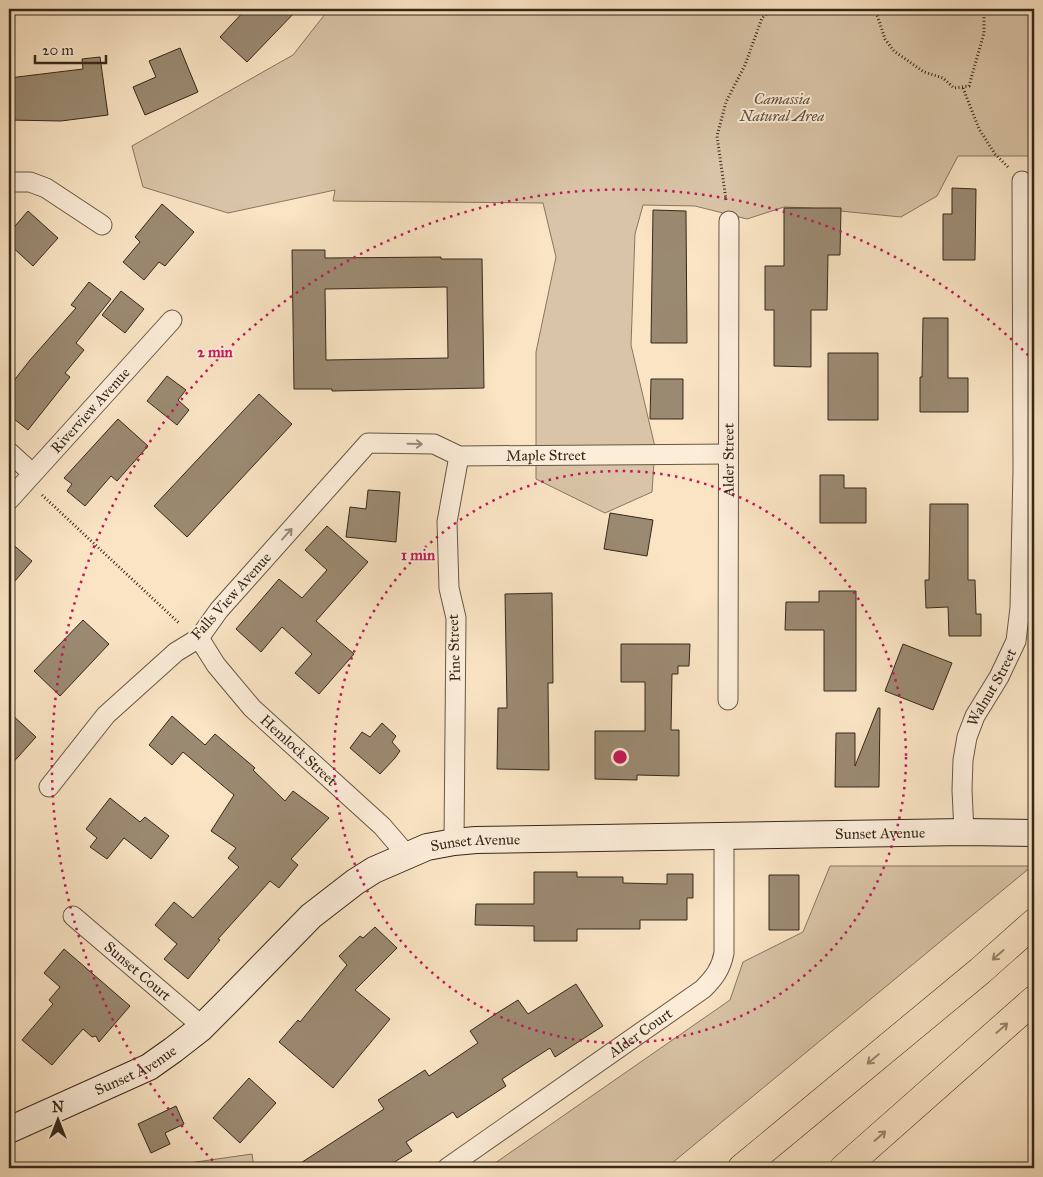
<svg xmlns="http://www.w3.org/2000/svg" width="1043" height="1177" font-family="'IM FELL Great Primer',serif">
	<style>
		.green { fill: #d9c4a7; stroke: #877660 }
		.building { fill: #9b8a72; stroke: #35281a; fill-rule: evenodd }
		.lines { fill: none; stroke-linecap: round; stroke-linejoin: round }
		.minor-casing { stroke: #665744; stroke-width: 21 }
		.secondary-casing { stroke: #35281a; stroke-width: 28 }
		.motorway-casing { stroke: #35281a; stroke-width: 29 }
		.path { stroke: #35281a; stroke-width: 3; stroke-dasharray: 1 2.5; stroke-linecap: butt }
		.minor { stroke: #fcedd9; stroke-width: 19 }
		.secondary { stroke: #fcedd9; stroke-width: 26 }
		.motorway { stroke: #fae4c4; stroke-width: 28 }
		.oneway { stroke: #988a7a }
		.oneway2 { stroke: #98866f }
		.ring { fill: none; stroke: #c2185b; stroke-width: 2.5; stroke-dasharray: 2.5 5 }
		.labels { text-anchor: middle; stroke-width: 4; stroke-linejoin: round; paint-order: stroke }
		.park-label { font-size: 15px; font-style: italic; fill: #5e4f3d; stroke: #fcedd9 }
		.street-label { font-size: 15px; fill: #35281a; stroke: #fcedd9 }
		.centre { fill: #c2185b; stroke: #fcedd9; stroke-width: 2.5 }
		.ring-label { font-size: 15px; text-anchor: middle; font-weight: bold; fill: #c2185b; stroke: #fcedd9; stroke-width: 4; stroke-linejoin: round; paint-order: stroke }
	</style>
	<rect width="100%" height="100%" fill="#fae4c4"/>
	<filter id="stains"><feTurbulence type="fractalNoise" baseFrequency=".004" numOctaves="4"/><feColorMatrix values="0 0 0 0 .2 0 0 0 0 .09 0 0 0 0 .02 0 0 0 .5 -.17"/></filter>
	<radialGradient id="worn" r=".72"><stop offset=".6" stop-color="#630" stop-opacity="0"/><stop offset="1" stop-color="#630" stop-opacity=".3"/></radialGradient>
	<!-- green -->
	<path class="green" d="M329 9H1034V156H958L937 196 901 217 810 208 784 207 747 219 695 206 643 205 635 234 631 345 655 447 652 492 605 513 536 479V352L556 257 543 203 333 201 335 190 228 213 143 187 132 146 293 55Z
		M830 866H1032L666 1168H488L730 1000 743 962 803 932Z
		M252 1154 254 1168H154Z"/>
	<!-- building -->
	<path class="building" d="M246 9H298L247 62 220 37Z
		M180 48 198 92 145 115 133 87 156 77 149 61Z
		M100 57 108 115 61 121 9 120V78L83 69 82 59Z
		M952 188 976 189 975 260H943V214H952Z
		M162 204 194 232 165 266 159 262 144 280 123 262 140 242 135 237Z
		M784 208H841L840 255H828L827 310H811V367L774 366V310H765V266H784Z
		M653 210 686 211 687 343H651Z
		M28 211 58 238 33 266 9 244V233Z
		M292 250H325V258L441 257V259H482L484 388 332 391V389H294ZM447 287 448 358 326 360 325 289Z
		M89 282 111 299 76 343 84 350 65 373 70 377 28 430 9 415V387L30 360 76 308 71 305Z
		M121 291 144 309 125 333 102 315Z
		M923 318H948V378H968V412H920V377H922Z
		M828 353H878V420H828Z
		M167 376 186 390 178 400 189 410 177 425 147 401Z
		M651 379H683V419H650Z
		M259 394 292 424 187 537 154 506Z
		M118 419 148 446 117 481 111 476 85 506 67 491 72 484 64 478Z
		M820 475H844V488H866V523H820Z
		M368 490 400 492 396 542 346 537 350 507 366 509Z
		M930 504H968V580H975L976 614H981V636H949L948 607 926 608 925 580H929Z
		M610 513 653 520 647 556 604 549Z
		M327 526 368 562 316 621 354 654 319 694 295 673 312 654 282 627 261 652 236 629 279 579 302 598 327 570 305 550Z
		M9 541 32 561 9 588Z
		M819 591H856V691H824V630H785L786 602H819Z
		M552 593 553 683H548L549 770 497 769 498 708H507L505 594Z
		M83 620 109 644 60 696 34 671Z
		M621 644H690L689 666H678V674H672L671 730H679V776L637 775V780L595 779V731H645V682H621Z
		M903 644 952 663 933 710 885 691Z
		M878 708H880L879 787H835L836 733H855V766Z
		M9 712 36 737 9 767Z
		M172 716 205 745 215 734 255 768 253 770 285 801 293 791 329 818 291 859 298 865 279 888 270 881 218 939 220 940 188 979 164 959 177 944 155 925 174 902 193 918 239 867 228 858 236 848 211 831 234 795 183 752 172 765 149 745Z
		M382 723 396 736 392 742 400 751 395 758 380 774 350 748 362 732 370 737Z
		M110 798 140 822 145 817 169 836 151 859 124 838 107 859 90 847 97 838 86 829Z
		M534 872H577V877H623V883L667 884V874H693V898H687V920H640V929H577V941H534V926L475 925 476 904H534Z
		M769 875H799V930H769Z
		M375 927 397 948 355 990 390 1019 333 1088 279 1042 298 1020 300 1022 347 965 339 956 360 936 363 938Z
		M64 949 130 1006 99 1042 96 1036 92 1037 83 1029 52 1065 22 1040 53 1004 49 1000 60 987 44 973Z
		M576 984 603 1026 555 1057 550 1048 525 1064 502 1079 506 1086 457 1118 453 1112 406 1142 412 1151 385 1168H293L384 1109 378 1100 425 1070 429 1076 478 1043 470 1031 494 1015 518 1000 528 1014Z
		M249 1078 276 1103 240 1143 213 1118Z
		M176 1106 184 1124 165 1133 170 1144 151 1153 138 1124Z"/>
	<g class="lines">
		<defs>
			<g id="minor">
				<path d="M9 182H30L46 188 102 225"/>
				<path d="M9 452 32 473"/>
				<path id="s1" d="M9 500 172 320"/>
				<path id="s2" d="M199 638 216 665 252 708 382 826 407 855"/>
				<path id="s3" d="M728 700 729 221"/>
				<path id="s4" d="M49 787 106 715 176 652 199 638 219 610 368 443 434 444 459 456 728 454"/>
				<path id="s5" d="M964 832 962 790 963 760 967 737 975 716 999 677 1016 641 1020 608 1023 470 1022 181"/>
				<path d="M454 842 456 618 449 588 447 522 459 456"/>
				<path id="s6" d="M73 916 202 1026"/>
				<path id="s7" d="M447 1168 703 989C714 978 721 969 724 953V837"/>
			</g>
			<g id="secondary">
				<path id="s8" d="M9 1130 149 1067 173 1050 200 1029 230 999 311 916 355 882 374 870 427 847 454 842 476 840 964 832 1034 833"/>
			</g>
			<path id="motorway" d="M742 1168 980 971 1034 923
				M844 1168 1034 1000"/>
		</defs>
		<!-- minor casing -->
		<use href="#minor" class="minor-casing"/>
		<!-- secondary casing -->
		<use href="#secondary" class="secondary-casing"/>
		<!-- motorway casing -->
		<use href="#motorway" class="motorway-casing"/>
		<!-- path -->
		<path class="path" d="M875 9 885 39 894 51 924 72 943 78 954 88 969 86 984 33V9
			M963 88 979 129 995 154 1008 167
			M726 200 717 136 726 102 745 65 762 18 772 9
			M42 495 180 624"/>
		<!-- minor -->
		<use href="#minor" class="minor"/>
		<!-- secondary -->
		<use href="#secondary" class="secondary"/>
		<!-- motorway -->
		<use href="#motorway" class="motorway"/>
	</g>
	<!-- one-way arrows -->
	<defs><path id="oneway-shaft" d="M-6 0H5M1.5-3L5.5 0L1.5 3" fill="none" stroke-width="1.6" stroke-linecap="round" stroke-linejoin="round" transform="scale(1.25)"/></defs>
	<g class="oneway">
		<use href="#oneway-shaft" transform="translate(415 444) rotate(1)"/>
		<use href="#oneway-shaft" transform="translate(287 534) rotate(-48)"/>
	</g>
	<g class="oneway2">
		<use href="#oneway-shaft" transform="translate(998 955) rotate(139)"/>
		<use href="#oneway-shaft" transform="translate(1002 1028) rotate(-41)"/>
		<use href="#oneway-shaft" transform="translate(873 1059) rotate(140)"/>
		<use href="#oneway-shaft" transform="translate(880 1136) rotate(-41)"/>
	</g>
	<!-- distance rings -->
	<g class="ring">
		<circle cx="620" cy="757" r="286"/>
		<path d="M218 1166A573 573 0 1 1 1032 359"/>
	</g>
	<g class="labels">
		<!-- park labels -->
		<g class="park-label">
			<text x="782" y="104">Camassia<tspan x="782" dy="17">Natural Area</tspan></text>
		</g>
		<!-- street labels -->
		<g class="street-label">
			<text dy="5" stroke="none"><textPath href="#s1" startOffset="121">Riverview Avenue</textPath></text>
			<text dy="5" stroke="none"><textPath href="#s4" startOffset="652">Maple Street</textPath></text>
			<text dy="5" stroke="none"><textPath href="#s3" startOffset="240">Alder Street</textPath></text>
			<text transform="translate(231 596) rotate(-48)" y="5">Falls View Avenue</text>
			<text transform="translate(454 648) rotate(-92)" y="5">Pine Street</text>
			<text dy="5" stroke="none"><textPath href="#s5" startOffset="151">Walnut Street</textPath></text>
			<text dy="5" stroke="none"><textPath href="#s2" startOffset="151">Hemlock Street</textPath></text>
			<text dy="5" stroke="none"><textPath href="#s8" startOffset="965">Sunset Avenue</textPath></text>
			<text dy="5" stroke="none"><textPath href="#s8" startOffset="560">Sunset Avenue</textPath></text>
			<text dy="5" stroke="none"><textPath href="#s6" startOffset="85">Sunset Court</textPath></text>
			<text dy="5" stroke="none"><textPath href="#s7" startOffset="236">Alder Court</textPath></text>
			<text dy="5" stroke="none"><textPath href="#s8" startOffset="140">Sunset Avenue</textPath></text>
		</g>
	</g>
	<circle cx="620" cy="757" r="8" class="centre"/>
	<g class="ring-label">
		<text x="215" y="357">2 min</text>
		<text x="418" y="560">1 min</text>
	</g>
	<!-- margin -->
	<rect width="1043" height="1177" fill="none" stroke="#fae4c4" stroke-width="30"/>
	<rect x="10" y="10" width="1023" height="1157" fill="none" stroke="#35281a" stroke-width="2.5"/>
	<rect x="15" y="15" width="1013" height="1147" fill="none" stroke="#35281a"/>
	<!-- north arrow -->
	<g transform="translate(58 1120)" stroke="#fcedd9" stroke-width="4" paint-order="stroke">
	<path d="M0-4L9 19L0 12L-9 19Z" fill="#35281a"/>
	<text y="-8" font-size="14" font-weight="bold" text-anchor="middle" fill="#35281a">N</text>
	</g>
	<!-- scale -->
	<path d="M35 55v8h71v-8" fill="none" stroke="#35281a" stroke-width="2.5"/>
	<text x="42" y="55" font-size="15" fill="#35281a" stroke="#fcedd9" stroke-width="4" paint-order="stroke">20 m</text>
	<rect width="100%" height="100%" filter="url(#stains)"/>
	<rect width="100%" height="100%" fill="url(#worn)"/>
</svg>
